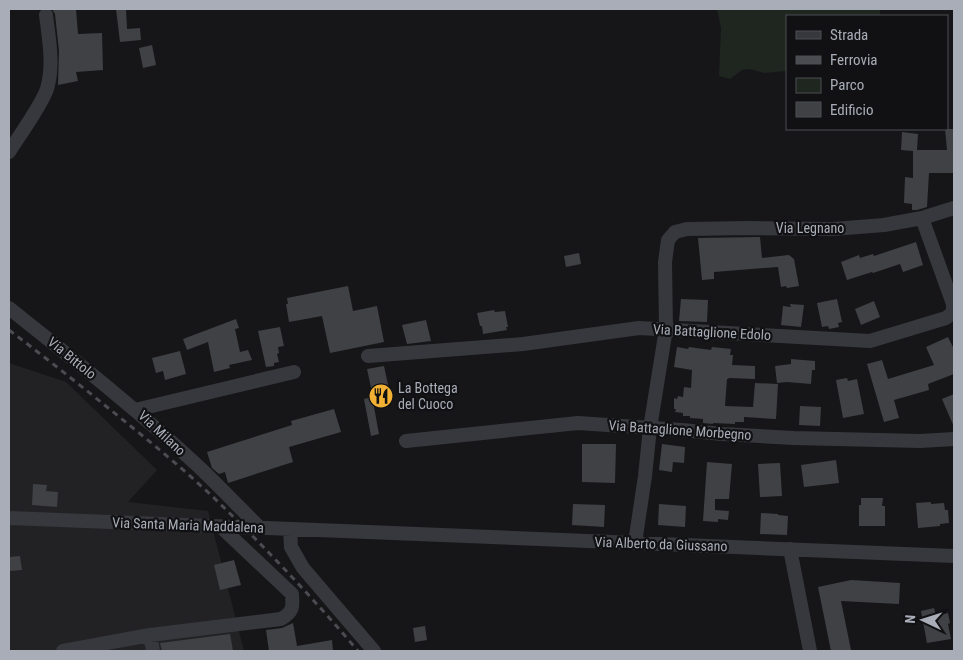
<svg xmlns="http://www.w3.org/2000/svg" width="963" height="660" font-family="'Roboto Condensed',sans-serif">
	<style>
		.built { fill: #222225 }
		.green { fill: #1e261f }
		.building { fill: #404145 }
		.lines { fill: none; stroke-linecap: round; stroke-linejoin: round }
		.minor { stroke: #37383d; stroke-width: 14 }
		.rail { stroke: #4a4c52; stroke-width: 3; stroke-dasharray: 6 5; stroke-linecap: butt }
		.labels { text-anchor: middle; stroke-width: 4.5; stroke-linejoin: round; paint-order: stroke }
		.street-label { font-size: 14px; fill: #a8adb8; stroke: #111113 }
		.poi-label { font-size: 14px; fill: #a8adb8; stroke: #111113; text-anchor: start }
	</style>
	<rect width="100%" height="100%" fill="#161618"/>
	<!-- built -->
	<path class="built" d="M9 363 66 382 157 470 128 502 208 511 244 651H9Z"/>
	<!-- green -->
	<path class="green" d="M717 9H880V16H787V71L764 73 750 69 742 70 730 79 719 76 721 28Z"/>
	<!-- building -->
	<path class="building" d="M52 9H76L78 34 102 33 103 70 76 72 78 81 58 85 59 51 55 14Z
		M116 9H126L127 29 140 28 141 40 120 42Z
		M152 45 156 65 143 68 139 48Z
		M945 129H954V173H929L927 207 917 210H912V204L904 203 905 177 913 178V151L901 150 902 132 918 134 917 150H947Z
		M760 237 762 258 789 255 794 259 799 286 787 288 786 286 781 287 778 267 714 272V279L702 280 698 238Z
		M916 242 923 265 903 272 900 264 873 273 872 272 847 280 841 262 859 255 860 258 873 254 874 256Z
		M579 253 581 264 566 267 564 256Z
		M348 286 353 311 377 306 384 342 330 353 322 316 289 322 286 304H288L287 298Z
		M681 299 708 300 707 322 679 321Z
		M837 299 842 322 838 323 839 327 829 329 828 326 822 327 817 303Z
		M874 301 880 317 861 325 855 309Z
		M790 304 804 305 801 327 781 325 783 306 791 307Z
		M494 310 495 312 505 311 508 327H506L507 330 483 334 482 326H480L477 313Z
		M236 319 239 328 235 329 240 352 248 350 252 360 229 365 230 368 214 372 208 342 187 350 183 339Z
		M426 320 431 341 407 344 402 325Z
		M280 327 284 346 278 347 279 353 277 354 279 362 274 363V366L266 367 258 331Z
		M948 337 954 349V374L928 384 929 390 894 400 899 418 884 422 867 364 882 360 888 379 934 365 926 347Z
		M677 347 688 349 689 347 711 350 712 347 731 349 730 355H733L732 365 755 366V379L729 378 728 379H727L725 406 753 407 755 383 778 384 776 419 744 417V422H735V424L713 423V424L703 423V419L690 418V416H683V413L675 412 676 409H674V398L677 399 678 396 683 397 684 387 691 388 692 370 674 367Z
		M180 351 186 374 165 380 163 371 156 373 152 358Z
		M791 359 815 361V370H812L811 384 787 382 777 383 775 366 791 364Z
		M384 366 392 403 374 407 379 434 371 436 364 399 373 397 367 369Z
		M847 378 848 381 857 379 864 414 843 418 836 380Z
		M954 394V427L942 399Z
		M800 406 821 407 820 426 799 425Z
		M334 409 341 432 289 447 293 462 228 483 225 472 219 474 212 468 207 452 292 425 291 421Z
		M582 444H616L615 483 582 482Z
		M662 444 685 447 684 463 673 462 672 472 659 470Z
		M836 460 839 483 804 487 801 465Z
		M707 462 732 464 729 499H715V510L729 511 728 520 718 519V522L703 521Z
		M780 463 782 496 760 497 758 464Z
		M33 484 47 485 46 491 58 492 57 507 32 505Z
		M861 498H883L882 506H885V526H859V505H861Z
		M931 502V504L944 503 945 510H948L949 523 940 524V526L918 528 916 503Z
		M573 504 605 505 604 527 572 525Z
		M659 504 686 506 685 527 658 525Z
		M761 513 778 514V515L788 516 787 535 760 534Z
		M20 556 22 570 9 571V557Z
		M234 560 241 585 220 590 214 565Z
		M851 580 900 583 899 604 841 601 851 650 831 651 818 587Z
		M934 608 936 616 948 613 950 623 948 624 951 639 927 643 921 611Z
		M293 623 297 646 332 640 333 651H269L266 630 282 628Z
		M425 626 427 640 415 642 413 628Z
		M230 634 233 651H162L160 643Z"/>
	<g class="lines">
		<!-- minor -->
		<path class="minor" d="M9 152C20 134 40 108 47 89 54 65 49 39 46 15
			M9 308C73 359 138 410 198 466 219 486 239 507 260 528
			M368 356 523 344 639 328 870 341 946 318 953 312V304L922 218
			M135 410 294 372
			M406 441 578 423 682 430 722 434 794 438 920 441 954 439
			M9 518 368 532 954 556
			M290 529 291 547 303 568 374 651
			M635 543 645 476 650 428 666 329 665 262 668 240 675 232 687 229 749 228 833 229 884 225 922 218 954 208
			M790 549 810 651
			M63 651 150 635
			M153 651 150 635 281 619C293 612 293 608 292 594L221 527"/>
		<!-- rail -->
		<path class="rail" d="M9 330C42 355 75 381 107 407 143 436 179 465 212 496 263 545 312 597 358 651"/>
	</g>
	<!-- icons -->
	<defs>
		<symbol id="restaurant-disc" viewBox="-11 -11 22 22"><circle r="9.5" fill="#f2b134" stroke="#111113"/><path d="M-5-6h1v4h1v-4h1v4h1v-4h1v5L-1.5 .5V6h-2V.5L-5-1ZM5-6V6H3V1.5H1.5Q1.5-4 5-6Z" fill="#111"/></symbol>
	</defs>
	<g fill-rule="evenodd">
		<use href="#restaurant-disc" x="367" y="382" width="28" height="28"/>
	</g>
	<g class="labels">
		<!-- street labels -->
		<g class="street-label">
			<text x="810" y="233">Via Legnano</text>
			<text transform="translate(712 332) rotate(3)" y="5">Via Battaglione Edolo</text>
			<text transform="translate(72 358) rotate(39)" y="5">Via Bittolo</text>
			<text transform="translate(680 430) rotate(4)" y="5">Via Battaglione Morbegno</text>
			<text transform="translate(162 433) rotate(43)" y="5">Via Milano</text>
			<text transform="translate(188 525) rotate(2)" y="5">Via Santa Maria Maddalena</text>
			<text transform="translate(661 544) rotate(2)" y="5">Via Alberto da Giussano</text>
		</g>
		<!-- poi labels -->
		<g class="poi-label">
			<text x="398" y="393">La Bottega<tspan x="398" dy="16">del Cuoco</tspan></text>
		</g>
	</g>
	<!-- border -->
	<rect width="963" height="660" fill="none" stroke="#a8adb8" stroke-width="20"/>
	<!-- legend -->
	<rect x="786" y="15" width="162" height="115" fill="#111113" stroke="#4d4f55"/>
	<rect x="796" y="31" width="25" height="8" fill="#37383d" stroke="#4d4f55"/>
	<text x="830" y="40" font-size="15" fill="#a8adb8">Strada</text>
	<rect x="796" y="56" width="25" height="8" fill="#4a4c52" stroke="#4d4f55"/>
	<text x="830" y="65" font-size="15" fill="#a8adb8">Ferrovia</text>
	<rect x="796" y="78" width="25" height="15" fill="#1e261f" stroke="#4d4f55"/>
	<text x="830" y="90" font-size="15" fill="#a8adb8">Parco</text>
	<rect x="796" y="102" width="25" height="15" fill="#404145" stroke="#4d4f55"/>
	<text x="830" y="115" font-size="15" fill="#a8adb8">Edificio</text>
	<!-- north arrow -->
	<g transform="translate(923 620) rotate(274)" stroke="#111113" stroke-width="4" paint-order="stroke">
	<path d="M0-4L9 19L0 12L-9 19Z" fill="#a8adb8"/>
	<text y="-8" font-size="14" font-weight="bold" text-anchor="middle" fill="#a8adb8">N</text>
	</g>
</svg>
